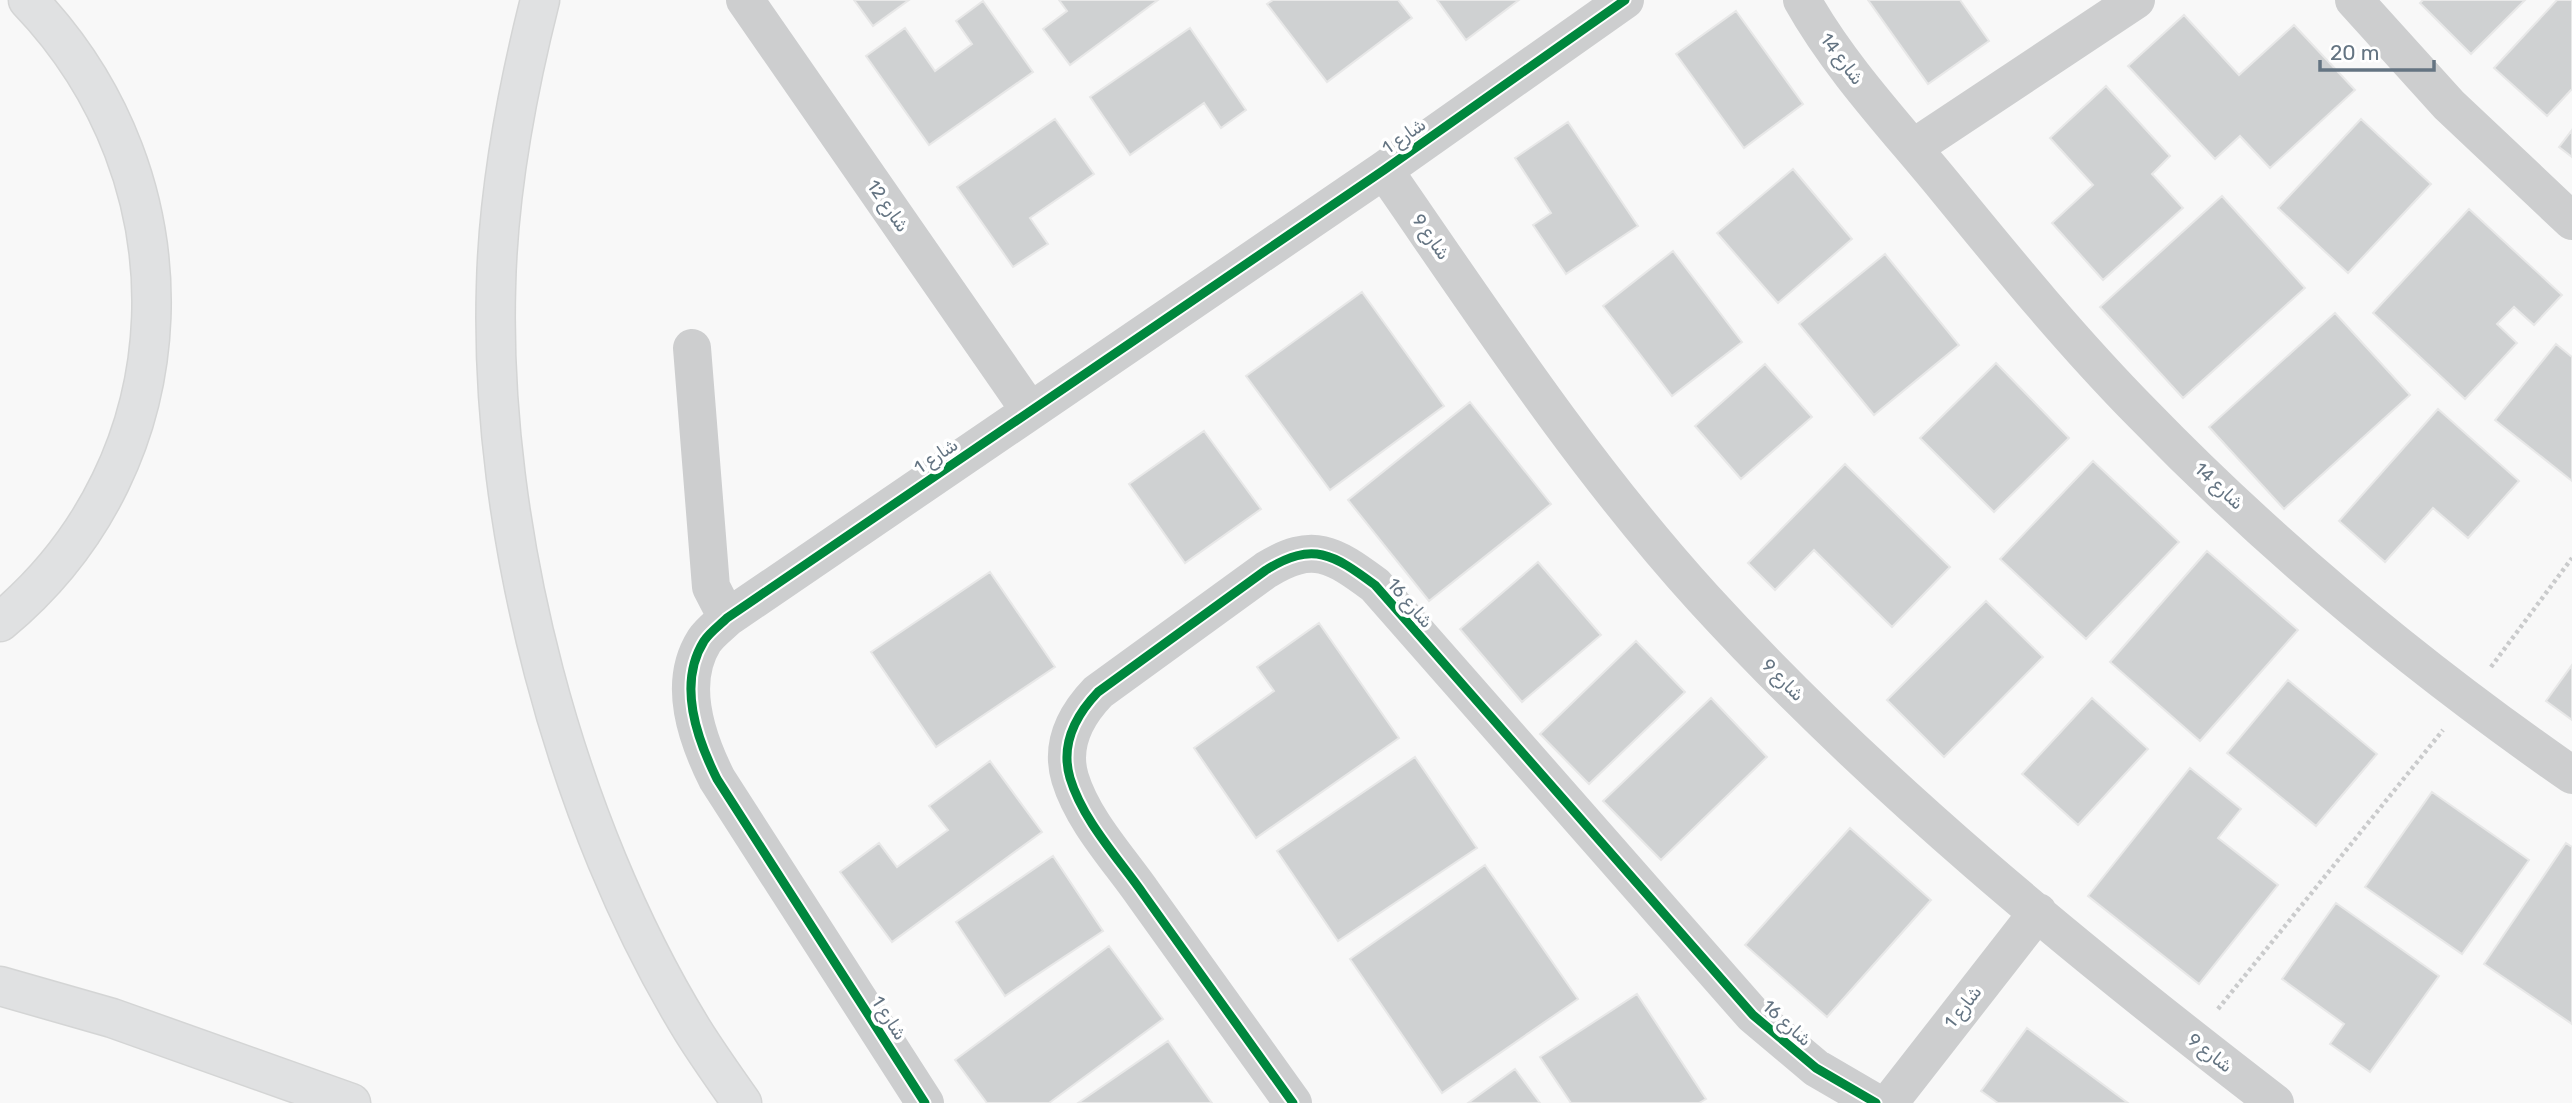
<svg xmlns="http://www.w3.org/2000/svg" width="2572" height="1103" font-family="Rubik,Vazirmatn,sans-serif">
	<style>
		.building { fill: #cfd1d2; stroke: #e8e8e8; stroke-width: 2 }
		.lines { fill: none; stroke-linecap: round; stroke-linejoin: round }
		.highway-casing { stroke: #d4d5d5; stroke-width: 41 }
		.path { stroke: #cacbcc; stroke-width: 4.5; stroke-dasharray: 3.5 3.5; stroke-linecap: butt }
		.minor { stroke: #cdcecf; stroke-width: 38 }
		.highway { stroke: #e0e1e2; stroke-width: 38 }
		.cycleway-casing { stroke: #fff; stroke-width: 13 }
		.cycleway { stroke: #00873e; stroke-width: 9 }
		.labels { text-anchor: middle; stroke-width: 7; stroke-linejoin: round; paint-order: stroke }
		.street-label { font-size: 18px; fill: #647482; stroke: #fff }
	</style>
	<rect width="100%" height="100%" fill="#f8f8f8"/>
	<!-- building -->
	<path class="building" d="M854 0H909L873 26Z
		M1059 0H1158L1070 65 1043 29 1067 11Z
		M1273 0H1398L1412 18 1327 82 1267 4Z
		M1437 0H1519L1466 40Z
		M1868 0H1960L1989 41 1928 84Z
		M2423 0H2525L2471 54 2420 3Z
		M2557 0H2572V89L2547 116 2494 68Z
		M983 1 1033 72 929 145 866 56 905 28 935 71 972 44 956 21Z
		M1736 11 1803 104 1744 148 1676 54Z
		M2184 15 2239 75 2294 25 2355 90 2270 168 2240 136 2215 159 2128 66Z
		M1190 28 1246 110 1221 128 1204 103 1130 155 1090 97Z
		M2106 86 2170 156 2152 174 2183 208 2103 280 2052 223 2093 185 2050 138Z
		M1055 119 1094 174 1030 218 1048 244 1013 267 957 187Z
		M2361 119 2431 184 2348 273 2278 208Z
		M1568 122 1638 226 1566 274 1533 225 1551 213 1515 158Z
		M2572 130V157L2559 147Z
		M1793 169 1852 239 1778 303 1717 233Z
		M2222 196 2305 288 2183 398 2100 307Z
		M2469 209 2562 295 2534 325 2514 307 2497 324 2517 343 2465 399 2373 313Z
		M1673 251 1742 342 1672 396 1603 306Z
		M1885 254 1959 345 1874 415 1799 324Z
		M1362 292 1444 406 1330 490 1246 376Z
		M2335 313 2410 395 2284 509 2209 427Z
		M2556 344 2572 357V481L2495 420Z
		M1996 363 2069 438 1994 512 1920 438Z
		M1765 364 1812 417 1741 479 1695 426Z
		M1470 402 1551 504 1429 601 1348 500Z
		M2438 409 2519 481 2468 538 2433 508 2385 562 2339 521Z
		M1204 431 1261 509 1185 563 1129 484Z
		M2093 461 2179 542 2086 639 2000 559Z
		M1845 464 1950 567 1892 627 1814 550 1775 590 1748 563Z
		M2207 551 2298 630 2200 741 2110 662Z
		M1538 562 1601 635 1522 702 1460 629Z
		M990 572 1055 667 936 747 871 652Z
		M1986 601 2043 657 1944 757 1887 700Z
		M1319 623 1399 738 1256 838 1194 748 1274 691 1257 667Z
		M1636 641 1685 692 1589 784 1540 734Z
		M2572 665V720L2546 701Z
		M2288 680 2377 754 2316 826 2227 753Z
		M1711 698 1767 757 1661 860 1603 801Z
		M2092 698 2148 749 2078 825 2022 774Z
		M1415 757 1477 848 1338 941 1277 851Z
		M990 761 1042 832 892 942 840 872 879 843 897 867 948 830 929 806Z
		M2190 768 2241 809 2218 838 2278 885 2199 984 2088 896Z
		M2432 792 2529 860 2462 954 2365 887Z
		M1850 828 1931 900 1827 1017 1745 945Z
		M2566 843 2572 847V1024L2484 964Z
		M1053 856 1103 931 1005 996 956 922Z
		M1485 865 1578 999 1442 1093 1350 959Z
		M2336 903 2439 976 2370 1072 2330 1044 2344 1024 2282 979Z
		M1109 946 1163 1019 1049 1103H987L955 1060Z
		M1637 994 1706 1099 1699 1103H1571L1540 1057Z
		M2027 1028 2128 1103H1998L1981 1091Z
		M1168 1041 1212 1103H1078Z
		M1515 1069 1540 1103H1468Z"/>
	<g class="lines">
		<defs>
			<path id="highway" d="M540 0C517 91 498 193 496 287 489 530 565 823 693 1031 708 1055 725 1079 742 1103
				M0 622C194 461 200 179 28 0
				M0 986 112 1018 351 1103"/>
		</defs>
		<!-- highway casing -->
		<use href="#highway" class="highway-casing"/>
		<!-- path -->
		<path class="path" d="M2491 667 2572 558
			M2218 1009 2443 730"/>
		<!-- minor -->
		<path class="minor" d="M745 0 1030 411
			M1802 0C1840 68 1897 128 1946 188 2009 265 2072 342 2142 413 2272 547 2418 668 2572 775
			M2354 0 2449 105 2572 221
			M1913 148 2136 0
			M1384 170C1485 316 1583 466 1703 598 1873 784 2076 950 2275 1103
			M692 348 711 587 727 618
			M925 1103 717 779C697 739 677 684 704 641 710 632 720 625 727 618L1384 170 1625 0
			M1293 1103C1243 1034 1194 964 1144 895 1119 859 1083 821 1070 778 1060 744 1076 715 1098 692L1266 570C1313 541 1333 554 1375 585L1753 1015 1816 1068 1876 1103
			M1889 1103 2038 912"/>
		<!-- highway -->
		<use href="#highway" class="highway"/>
		<defs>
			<path id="cycleway" d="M925 1103 717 779C697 739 677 684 704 641 710 632 720 625 727 618L1384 170 1625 0
				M1293 1103C1243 1034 1194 964 1144 895 1119 859 1083 821 1070 778 1060 744 1076 715 1098 692L1266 570C1313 541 1333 554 1375 585L1753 1015 1816 1068 1876 1103"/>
		</defs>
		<!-- cycleway casing -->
		<use href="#cycleway" class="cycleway-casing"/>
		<!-- cycleway -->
		<use href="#cycleway" class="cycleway"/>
	</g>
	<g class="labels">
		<!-- street labels -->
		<g class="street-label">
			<text transform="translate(1842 59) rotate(53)" y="6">شارع 14</text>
			<text transform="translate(1404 136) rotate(-35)" y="6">شارع 1</text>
			<text transform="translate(888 206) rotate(55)" y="6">شارع 12</text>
			<text transform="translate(1431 237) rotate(55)" y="6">شارع 9</text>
			<text transform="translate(936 456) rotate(-34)" y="6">شارع 1</text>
			<text transform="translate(2219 486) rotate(43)" y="6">شارع 14</text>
			<text transform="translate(1410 603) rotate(49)" y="6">شارع 16</text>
			<text transform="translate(1783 680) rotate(45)" y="6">شارع 9</text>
			<text transform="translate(1963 1007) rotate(-52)" y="6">شارع 1</text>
			<text transform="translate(889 1018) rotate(57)" y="6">شارع 1</text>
			<text transform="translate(1787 1023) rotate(42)" y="6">شارع 16</text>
			<text transform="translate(2210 1053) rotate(38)" y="6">شارع 9</text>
		</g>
	</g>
	<!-- scale -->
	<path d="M2320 60v10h114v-10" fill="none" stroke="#647482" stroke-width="3.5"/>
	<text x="2330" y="60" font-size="21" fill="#647482" stroke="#ffffff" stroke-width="5" paint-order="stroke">20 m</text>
</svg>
